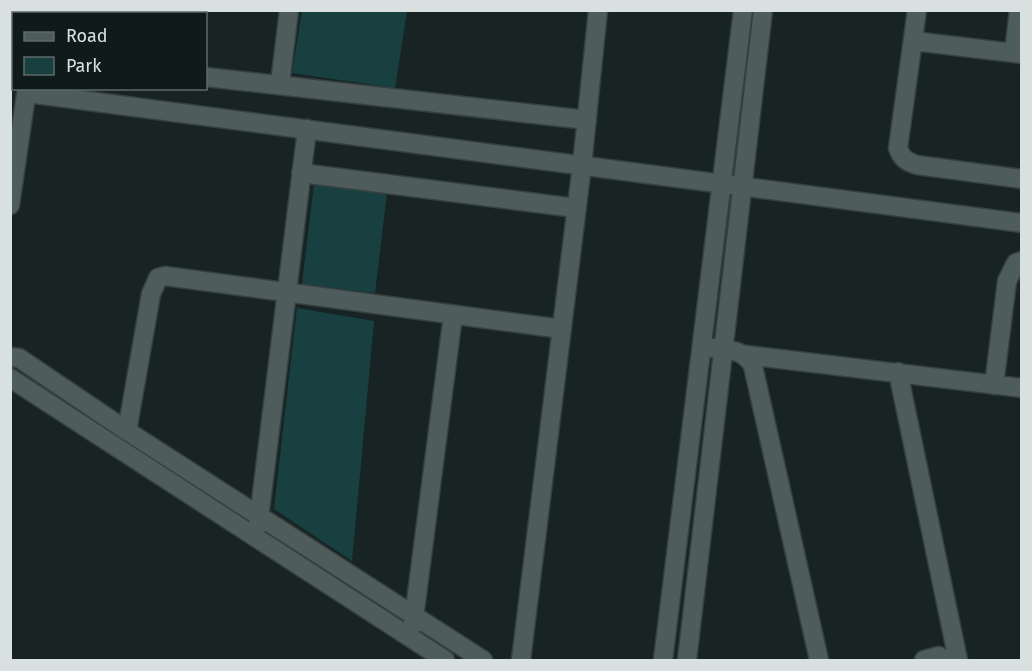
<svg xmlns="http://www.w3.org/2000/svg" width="1032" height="671" font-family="'Fira Sans',sans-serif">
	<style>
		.green { fill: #184040 }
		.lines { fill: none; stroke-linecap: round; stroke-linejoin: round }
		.minor-casing { stroke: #374040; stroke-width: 21 }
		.minor { stroke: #4f5c5c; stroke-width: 18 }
	</style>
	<rect width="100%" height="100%" fill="#182424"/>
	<!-- green -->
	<path class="green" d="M302 11H407L395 88 292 73Z
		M314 184 387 193 375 293 302 284Z
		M297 308 374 321 352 561 274 509Z"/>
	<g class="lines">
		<defs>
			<path id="minor" d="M917 10 898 148C901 158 907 162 917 165L1022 179
				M37 14 38 10
				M181 14V10
				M913 41 1022 54
				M1014 53 1019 10
				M206 77 587 120
				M280 84 289 10
				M27 93 1022 223
				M301 173 576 208
				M10 205 27 88
				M712 348C729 350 744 349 753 366L819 660
				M746 355 1022 388
				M10 357 19 358 127 431 483 660
				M898 372 958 660
				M10 378 445 660
				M994 385 1007 281 1016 263 1022 261
				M127 431 151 294 158 278 165 276 562 329
				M258 526 307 129
				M413 625 453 315
				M521 660 582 165 598 10
				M663 660 743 10
				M687 660 763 10
				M924 660 939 656 945 660"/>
		</defs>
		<!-- minor casing -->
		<use href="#minor" class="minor-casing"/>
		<!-- minor -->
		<use href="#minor" class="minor"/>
	</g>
	<!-- border -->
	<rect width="1032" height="671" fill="none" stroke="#d9e0e0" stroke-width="24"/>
	<!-- legend -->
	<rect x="12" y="12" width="195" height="78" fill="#0f1a1a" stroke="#606969" stroke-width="1.5"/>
	<rect x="24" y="32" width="30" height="9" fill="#4f5c5c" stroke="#606969" stroke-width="1.5"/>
	<text x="66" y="42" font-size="18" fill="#d9e0e0">Road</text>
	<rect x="24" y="57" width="30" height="18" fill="#184040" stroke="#606969" stroke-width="1.5"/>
	<text x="66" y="72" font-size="18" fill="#d9e0e0">Park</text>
</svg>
